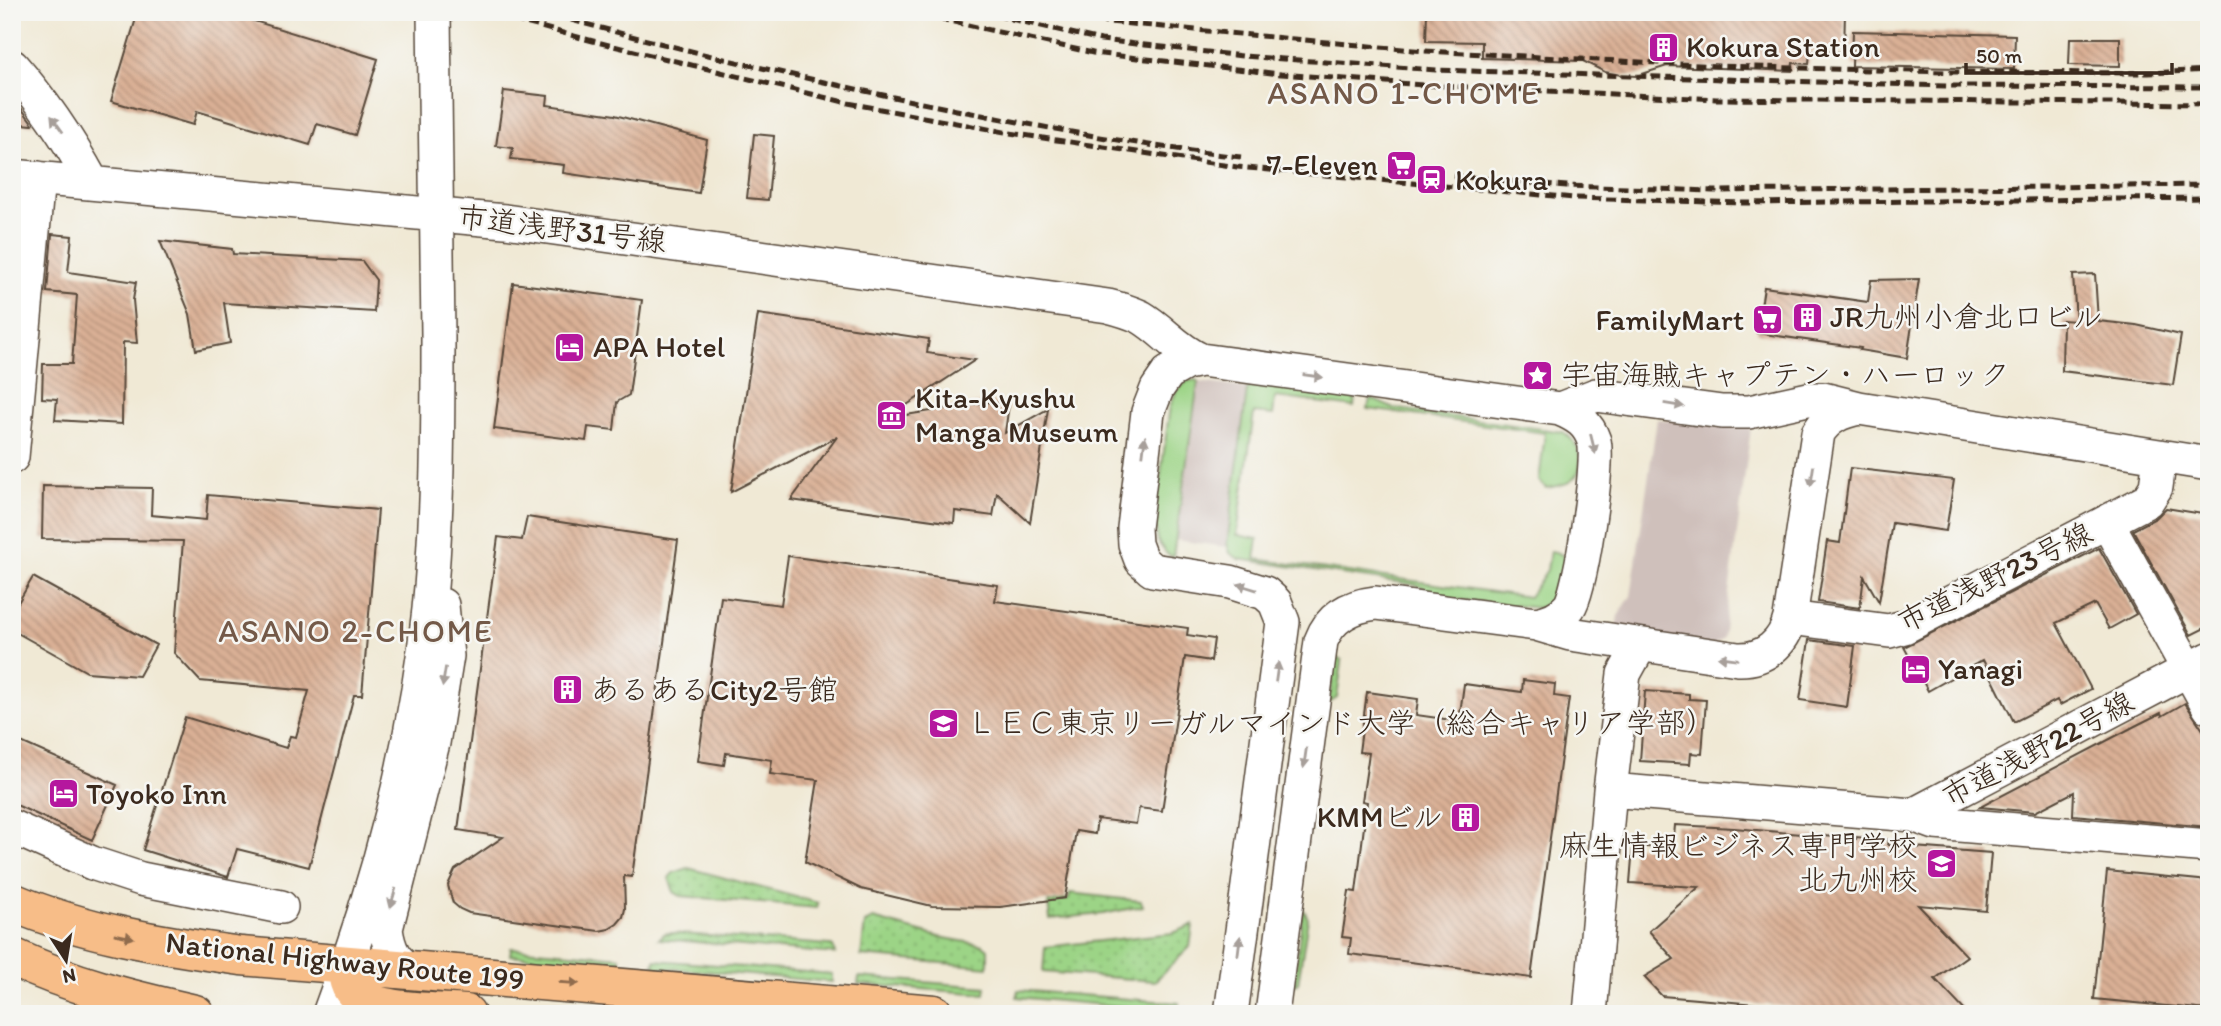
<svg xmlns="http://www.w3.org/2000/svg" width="2221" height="1026" font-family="Itim,'Klee One',sans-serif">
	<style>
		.industrial { fill: #cfc0bb }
		.grass { fill: #9cd486; stroke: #6c7f52; stroke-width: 2 }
		.park { fill: url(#park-dots); stroke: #6c7f52; stroke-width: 2 }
		.building { fill: url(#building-back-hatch) }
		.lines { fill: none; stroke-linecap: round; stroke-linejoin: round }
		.minor-casing { stroke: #564739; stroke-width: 36 }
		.highway-casing { stroke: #564739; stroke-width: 41 }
		.minor { stroke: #fff; stroke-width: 33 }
		.highway { stroke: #f7bd88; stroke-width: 38 }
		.rail { stroke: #3b2a1e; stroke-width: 5; stroke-dasharray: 10 5; stroke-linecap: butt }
		.oneway { fill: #a79f9a }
		.oneway2 { fill: #906c4e }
		.labels { text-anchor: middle; stroke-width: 5; stroke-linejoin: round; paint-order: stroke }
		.poi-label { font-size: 30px; fill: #3b2a1e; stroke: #f6f6f2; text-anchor: start }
		.street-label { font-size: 30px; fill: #3b2a1e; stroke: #f6f6f2 }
		.neighbourhood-label { font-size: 32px; letter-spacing: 2px; fill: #735948; stroke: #f6f6f2 }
	</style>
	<defs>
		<pattern id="park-dots" width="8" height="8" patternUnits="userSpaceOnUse" patternTransform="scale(1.75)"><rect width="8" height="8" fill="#9cd486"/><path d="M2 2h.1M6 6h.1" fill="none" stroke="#87b673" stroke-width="1.8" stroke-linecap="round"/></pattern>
		<pattern id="building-back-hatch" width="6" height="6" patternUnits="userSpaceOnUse" patternTransform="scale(1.75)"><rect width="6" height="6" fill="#dab095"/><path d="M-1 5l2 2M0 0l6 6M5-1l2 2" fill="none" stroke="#b28f79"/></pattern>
	</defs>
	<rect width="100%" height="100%" fill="#f6f6f2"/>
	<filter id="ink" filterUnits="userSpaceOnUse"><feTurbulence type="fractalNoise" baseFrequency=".0143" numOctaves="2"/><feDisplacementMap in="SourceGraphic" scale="14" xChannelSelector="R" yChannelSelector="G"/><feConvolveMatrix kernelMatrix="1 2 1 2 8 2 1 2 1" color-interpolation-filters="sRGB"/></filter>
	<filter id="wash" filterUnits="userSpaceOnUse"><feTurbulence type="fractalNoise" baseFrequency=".00686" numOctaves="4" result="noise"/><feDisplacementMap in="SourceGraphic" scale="28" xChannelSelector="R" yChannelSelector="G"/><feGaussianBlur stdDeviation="1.57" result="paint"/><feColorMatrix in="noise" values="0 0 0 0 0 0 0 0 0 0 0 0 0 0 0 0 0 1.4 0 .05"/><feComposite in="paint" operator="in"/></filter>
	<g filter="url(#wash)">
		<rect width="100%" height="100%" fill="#f0e9d5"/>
		<!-- industrial -->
		<path class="industrial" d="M1199 382 1247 388 1226 547 1176 540Z
			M1657 419 1751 428 1723 638 1711 646 1615 634 1618 616 1631 596Z"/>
		<!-- grass -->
		<path class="grass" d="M1196 380 1198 383 1173 557 1167 554 1158 542 1155 518 1170 406 1176 392 1187 381Z
			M1253 383 1355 396 1354 407 1275 397 1273 415 1254 413 1237 535 1258 539 1255 559 1529 597 1547 570 1550 551C1580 554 1562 582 1555 600L1539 608 1451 599 1416 585 1239 559 1230 553 1227 544 1247 390Z
			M1370 398 1392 408 1563 432C1578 441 1588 467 1572 480 1565 486 1554 486 1546 488L1539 481 1545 433 1368 409Z
			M1336 657 1342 660V662L1337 698 1329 703Z
			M1303 909 1308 918 1298 983 1294 985Z
			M511 948 620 957V965L510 955Z
			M655 960 832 974V982L654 967Z
			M859 977 986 987 985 994 858 984Z
			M1018 990 1179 1003V1012L1017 997Z"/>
		<!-- park -->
		<path class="park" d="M688 868 818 903 817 908 681 896 674 892 669 878 673 873Z
			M1070 893 1141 901 1143 906 1103 914 1050 919 1048 903 1069 899Z
			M873 919 939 937 983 945 988 949V967L861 956 865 923Z
			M1193 925 1190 947 1155 981 1043 972 1045 947 1173 933Z
			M669 933 829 945 833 947 835 954 659 939 664 934Z"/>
		<g id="blocks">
			<!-- building -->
			<path class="building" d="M138 12H225L378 59 355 135 317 124 310 145 197 111 193 125 111 101Z
				M1427 12H1845L1844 52 1810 51 1809 64 1793 63 1792 71 1667 66 1636 76 1621 75 1605 72 1583 61 1482 58V42L1426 41Z
				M1853 31 2015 35 2014 69 1852 66Z
				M2070 38H2120V66L2069 65Z
				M504 91 548 96 547 105 615 115 707 140 699 193 563 173 564 165 511 159 513 148 496 146Z
				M12 96 33 124 32 125 12 123Z
				M754 134 774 136 768 200 747 198Z
				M52 234 72 236 68 272 136 282 133 300 137 343 123 342 122 424 55 420 57 399 42 398 43 364H72L77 295 47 292Z
				M160 241 232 249 233 254 362 261 376 280 374 312 224 303 230 343 196 350 190 314Z
				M2095 274 2098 321 2136 325 2181 335 2173 385 2062 371 2063 320 2076 321 2073 275Z
				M1919 279 1907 358 1860 350 1861 348 1757 333 1764 287 1868 302 1871 280Z
				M513 283 642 300 629 395 617 402 614 430 588 427 586 441 494 429Z
				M758 314 929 339 927 353 975 360 887 418 988 402 1009 404 1005 433 1048 409 1030 523 997 493 993 516 955 511 954 523 791 500 837 437 731 492Z
				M1850 468 1954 480 1946 531 1892 523 1879 602 1864 576 1860 608 1818 602 1827 541 1840 543Z
				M43 486 152 488 151 515 206 520 208 495 378 510 362 695H354L309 867 237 849 228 877 143 850 185 717 286 748 290 736 296 737 309 691 200 681 174 653 183 541 42 539Z
				M2166 508 2209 515V626L2191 635 2133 530 2156 518Z
				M527 517 678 540 632 877 624 876 625 909 623 917 617 924 609 929 599 931 469 913 460 909 453 903 450 893 448 885 455 870 503 837 458 830 498 537 522 540Z
				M2099 548 2136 614 2109 629 2095 604 2056 623 2091 689 2060 705 2057 700 2014 722 1983 660 1928 691 1904 647Z
				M788 556 998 585 995 601 1188 628 1187 635 1214 639 1211 661 1185 657 1162 811 1139 808 1136 824 1097 819 1095 834 1076 831 1065 898 1037 902 1000 907 932 906 861 889 805 862 818 780 770 774 772 760 726 753 724 765 698 761 721 597 781 605Z
				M33 577 156 645 139 676 87 672 12 630V613Z
				M1809 640 1855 646 1847 707 1800 700Z
				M1523 680 1555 684 1554 696 1569 698 1531 978 1349 954 1351 938 1342 937 1349 891 1356 892 1367 802 1362 801 1369 753 1359 752 1367 692 1418 699 1416 715 1459 721 1464 684 1522 692Z
				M1645 691 1689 694V699L1706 700 1702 754 1691 753 1690 764 1640 761Z
				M2185 703 2209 739V827L2073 815 2074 792 2035 812 1980 807 2137 725 2161 713 2162 716Z
				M12 738 117 785 92 840 12 803Z
				M1675 825 1734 828 1856 839V837L1889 840 1888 845 1991 853 1986 911 1918 905 1967 956 1935 979 1968 1014H1871L1662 996 1644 977 1674 959 1649 931 1699 887 1630 883 1633 846 1673 849Z
				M2107 871 2209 881V1010L2094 999Z"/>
		</g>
	</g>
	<g filter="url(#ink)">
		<use href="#blocks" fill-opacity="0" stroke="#564739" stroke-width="2"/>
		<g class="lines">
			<defs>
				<path id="minor" d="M12 66C44 102 69 140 92 182
					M12 176 505 221 1108 306C1120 309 1130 312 1141 317 1163 330 1177 350 1201 360
					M1560 409 1596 395 1722 412H1749L1808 399H1823L1859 408 2209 464
					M12 457 38 178
					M2107 522 2209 707
					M1790 618 1889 631 1904 627 2147 501 2156 487 2160 456
					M1536 624 1570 634 1738 659C1765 660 1784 643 1790 618L1818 433C1828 417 1841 412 1859 408
					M1610 790 1913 815 2209 659
					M1913 815 1935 823 2209 846
					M12 827 92 863 141 879 281 907
					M414 971C395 963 389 950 386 929L433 743 447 656 442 605
					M329 1014C377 887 415 744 429 609 438 518 438 426 438 335 437 227 435 120 434 12
					M1231 1014 1283 622 1275 602 1265 593 1230 582 1152 570 1141 560 1135 544 1134 528 1148 412 1157 389 1168 373 1186 363 1201 360 1560 409C1577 416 1588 423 1594 441 1600 461 1581 591 1569 607 1560 618 1548 622 1536 624L1376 603C1350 606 1330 617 1321 641L1272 1014
					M1590 1014 1610 790 1624 674 1640 645"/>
				<path id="highway" d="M12 902C85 933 163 945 241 956L934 1014
					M12 957C71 985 132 1000 195 1014
					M347 965C347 977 348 987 358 995 378 1014 438 1011 466 1014"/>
			</defs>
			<!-- minor casing -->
			<use href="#minor" class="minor-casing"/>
			<!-- highway casing -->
			<use href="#highway" class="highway-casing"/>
			<!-- minor -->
			<use href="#minor" class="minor"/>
			<!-- highway -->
			<use href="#highway" class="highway"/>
			<!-- rail -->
			<path class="rail" d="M484 12 593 41 848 103 1010 133 1237 167 1575 198 1743 203 2209 198
				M542 12C664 46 788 75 912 101 1021 123 1130 145 1241 157
				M909 12 1093 53 1281 74 1424 85 1716 99 2209 104
				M981 12 1101 40 1242 56 1437 70 1947 86 2209 87
				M1052 12 1098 21 1424 51 1719 66 1948 72 2148 73 2209 70
				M1453 176 1567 186 1713 191 2209 185"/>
		</g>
		<!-- one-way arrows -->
		<defs><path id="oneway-solid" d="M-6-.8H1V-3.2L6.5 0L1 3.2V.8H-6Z" transform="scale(1.75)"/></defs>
		<g class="oneway">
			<use href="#oneway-solid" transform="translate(57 124) rotate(-126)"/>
			<use href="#oneway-solid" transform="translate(1313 376) rotate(8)"/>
			<use href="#oneway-solid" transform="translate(1674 405) rotate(9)"/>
			<use href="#oneway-solid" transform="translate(1593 444) rotate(76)"/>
			<use href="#oneway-solid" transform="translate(1144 446) rotate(-83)"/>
			<use href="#oneway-solid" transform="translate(1812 476) rotate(99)"/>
			<use href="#oneway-solid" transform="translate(1247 587) rotate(-163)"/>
			<use href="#oneway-solid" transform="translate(1728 658) rotate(-172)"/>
			<use href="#oneway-solid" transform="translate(1277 672) rotate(-82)"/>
			<use href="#oneway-solid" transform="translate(444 677) rotate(99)"/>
			<use href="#oneway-solid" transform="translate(1305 758) rotate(98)"/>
			<use href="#oneway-solid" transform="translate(393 898) rotate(106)"/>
			<use href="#oneway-solid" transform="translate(1239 946) rotate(-83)"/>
		</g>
		<g class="oneway2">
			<use href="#oneway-solid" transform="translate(124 936) rotate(11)"/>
			<use href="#oneway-solid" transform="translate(569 983) rotate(4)"/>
		</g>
	</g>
	<!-- icons -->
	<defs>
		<symbol id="building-square" viewBox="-11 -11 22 22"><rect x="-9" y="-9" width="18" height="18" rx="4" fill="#b5179e" stroke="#f6f6f2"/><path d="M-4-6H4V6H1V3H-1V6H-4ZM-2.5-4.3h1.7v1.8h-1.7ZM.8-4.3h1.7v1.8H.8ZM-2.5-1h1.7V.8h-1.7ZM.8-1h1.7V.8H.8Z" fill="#fff"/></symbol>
		<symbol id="supermarket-square" viewBox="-11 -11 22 22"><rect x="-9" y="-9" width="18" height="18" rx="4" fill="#b5179e" stroke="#f6f6f2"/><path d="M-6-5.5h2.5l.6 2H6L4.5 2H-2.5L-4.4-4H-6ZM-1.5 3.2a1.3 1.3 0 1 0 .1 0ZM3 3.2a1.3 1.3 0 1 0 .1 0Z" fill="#fff"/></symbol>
		<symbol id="station-square" viewBox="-11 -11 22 22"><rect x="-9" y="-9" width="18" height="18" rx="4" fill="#b5179e" stroke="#f6f6f2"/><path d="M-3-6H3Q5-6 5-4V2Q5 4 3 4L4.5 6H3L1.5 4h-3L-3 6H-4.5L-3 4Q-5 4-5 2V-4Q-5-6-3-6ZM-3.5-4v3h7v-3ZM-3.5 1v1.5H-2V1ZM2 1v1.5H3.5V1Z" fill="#fff"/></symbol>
		<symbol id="hotel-square" viewBox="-11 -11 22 22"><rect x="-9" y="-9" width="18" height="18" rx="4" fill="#b5179e" stroke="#f6f6f2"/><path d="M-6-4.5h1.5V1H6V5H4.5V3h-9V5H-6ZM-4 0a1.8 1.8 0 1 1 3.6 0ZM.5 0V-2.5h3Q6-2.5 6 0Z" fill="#fff"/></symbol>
		<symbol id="sight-square" viewBox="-11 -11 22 22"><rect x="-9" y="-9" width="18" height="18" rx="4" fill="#b5179e" stroke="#f6f6f2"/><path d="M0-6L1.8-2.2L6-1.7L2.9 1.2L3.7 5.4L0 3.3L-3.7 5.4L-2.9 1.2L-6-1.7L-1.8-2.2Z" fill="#fff"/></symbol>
		<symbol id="museum-square" viewBox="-11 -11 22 22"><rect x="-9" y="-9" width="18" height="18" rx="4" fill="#b5179e" stroke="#f6f6f2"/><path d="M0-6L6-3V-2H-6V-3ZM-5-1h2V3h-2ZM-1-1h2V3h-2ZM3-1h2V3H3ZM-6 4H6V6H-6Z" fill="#fff"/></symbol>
		<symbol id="university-square" viewBox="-11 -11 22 22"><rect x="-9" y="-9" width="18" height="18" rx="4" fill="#b5179e" stroke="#f6f6f2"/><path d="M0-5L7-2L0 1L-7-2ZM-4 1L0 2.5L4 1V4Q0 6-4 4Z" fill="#fff"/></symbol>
	</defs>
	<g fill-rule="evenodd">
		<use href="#building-square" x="1646" y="30" width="35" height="35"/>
		<use href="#supermarket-square" x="1384" y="148" width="35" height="35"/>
		<use href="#station-square" x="1414" y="162" width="35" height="35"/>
		<use href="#building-square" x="1790" y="300" width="35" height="35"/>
		<use href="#supermarket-square" x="1750" y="302" width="35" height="35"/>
		<use href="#hotel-square" x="552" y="330" width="35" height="35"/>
		<use href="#sight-square" x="1520" y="358" width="35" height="35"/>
		<use href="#museum-square" x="874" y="398" width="35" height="35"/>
		<use href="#hotel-square" x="1898" y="652" width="35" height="35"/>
		<use href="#building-square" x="550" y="672" width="35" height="35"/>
		<use href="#university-square" x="926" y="706" width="35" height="35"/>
		<use href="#hotel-square" x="46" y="776" width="35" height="35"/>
		<use href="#building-square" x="1448" y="800" width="35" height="35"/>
		<use href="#university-square" x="1924" y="846" width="35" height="35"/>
	</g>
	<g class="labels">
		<!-- poi labels -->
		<g class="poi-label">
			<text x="1686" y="57">Kokura Station</text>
			<text x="1378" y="175" text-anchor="end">7-Eleven</text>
			<text x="1455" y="190">Kokura</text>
			<text x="1830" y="327">JR九州小倉北口ビル</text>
			<text x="1744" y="330" text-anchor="end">FamilyMart</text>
			<text x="593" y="357">APA Hotel</text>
			<text x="1561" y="385">宇宙海賊キャプテン・ハーロック</text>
			<text x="915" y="408">Kita-Kyushu<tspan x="915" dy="34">Manga Museum</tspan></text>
			<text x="1938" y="679">Yanagi</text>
			<text x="590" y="700">あるあるCity2号館</text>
			<text x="967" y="733">ＬＥＣ東京リーガルマインド大学（総合キャリア学部）</text>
			<text x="86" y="804">Toyoko Inn</text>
			<text x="1443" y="827" text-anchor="end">KMMビル</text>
			<text x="1918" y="856" text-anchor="end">麻生情報ビジネス専門学校<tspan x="1918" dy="34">北九州校</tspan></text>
		</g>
		<!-- street labels -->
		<g class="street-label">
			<text transform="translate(562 229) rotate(7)" y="10">市道浅野31号線</text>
			<text transform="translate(1995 577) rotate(-26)" y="10">市道浅野23号線</text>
			<text transform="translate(2038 749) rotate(-28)" y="10">市道浅野22号線</text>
			<text transform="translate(345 961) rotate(6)" y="10">National Highway Route 199</text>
		</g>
		<!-- neighbourhood labels -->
		<g class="neighbourhood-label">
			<text x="1404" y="104">ASANO 1-CHOME</text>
			<text x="356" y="642">ASANO 2-CHOME</text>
		</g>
	</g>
	<!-- margin -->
	<rect width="2221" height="1026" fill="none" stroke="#f6f6f2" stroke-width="42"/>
	<!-- north arrow -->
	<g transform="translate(66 960) rotate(168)" stroke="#f6f6f2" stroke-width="5" paint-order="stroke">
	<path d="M0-5L12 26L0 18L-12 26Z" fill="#3b2a1e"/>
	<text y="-10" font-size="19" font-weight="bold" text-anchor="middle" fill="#3b2a1e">N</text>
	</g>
	<!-- scale -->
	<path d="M1966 63v10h206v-10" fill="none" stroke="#3b2a1e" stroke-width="3.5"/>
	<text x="1976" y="63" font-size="21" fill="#3b2a1e" stroke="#f6f6f2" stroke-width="5" paint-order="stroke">50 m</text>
</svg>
